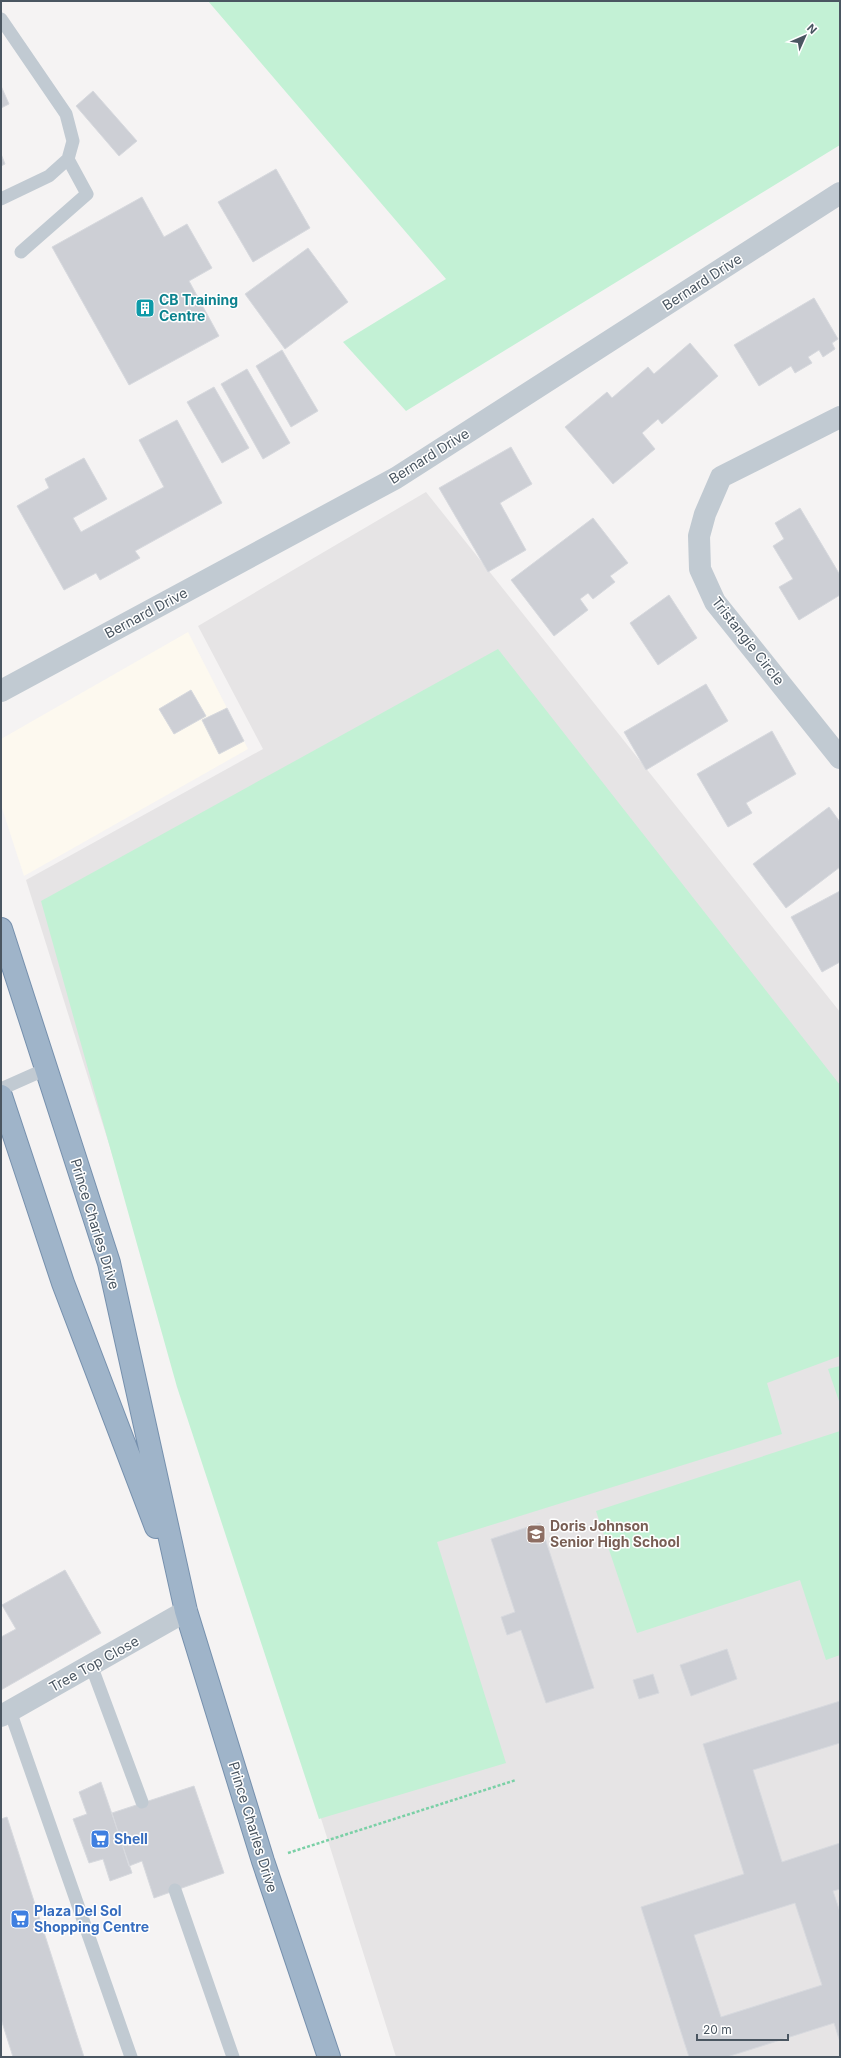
<svg xmlns="http://www.w3.org/2000/svg" width="841" height="2058" font-family="Inter,sans-serif">
	<style>
		.commercial { fill: #fdf9ef }
		.education { fill: #e6e4e5 }
		.green { fill: #c3f1d5 }
		.building { fill: #cdcfd5; stroke: #d7d9de; fill-rule: evenodd }
		.lines { fill: none; stroke-linecap: round; stroke-linejoin: round }
		.trunk-casing { stroke: #7690ad; stroke-width: 24 }
		.path { stroke: #7ad0a6; stroke-width: 2.5; stroke-dasharray: 3 2; stroke-linecap: butt }
		.service { stroke: #c1cad2; stroke-width: 13 }
		.minor { stroke: #c1cad2; stroke-width: 22 }
		.trunk { stroke: #9fb4c9; stroke-width: 22 }
		.labels { text-anchor: middle; stroke-width: 3; stroke-linejoin: round; paint-order: stroke }
		.street-label { font-size: 14px; fill: #4a5661; stroke: #fff }
		.culture-label { font-size: 14px; font-weight: bold; fill: #0d838f; stroke: #fff; text-anchor: start }
		.education-label { font-size: 14px; font-weight: bold; fill: #785e54; stroke: #fff; text-anchor: start }
		.shop-label { font-size: 14px; font-weight: bold; fill: #366cbe; stroke: #fff; text-anchor: start }
	</style>
	<rect width="100%" height="100%" fill="#f5f3f3"/>
	<!-- commercial -->
	<path class="commercial" d="M188 632 248 749 24 876 1 805V739Z"/>
	<!-- education -->
	<path class="education" d="M426 492 840 1012V2057H396L26 880 263 749 198 626Z"/>
	<!-- green -->
	<path class="green" d="M208 1H840V145L406 411 343 342 446 279Z
		M498 649 840 1085V1356L767 1383 782 1434 437 1542 506 1763 319 1819 177 1387 41 901Z
		M840 1366V1404L828 1369Z
		M840 1431V1655L826 1660 800 1580 637 1633 596 1511Z"/>
	<!-- building -->
	<path class="building" d="M1 86 9 104 1 108Z
		M93 91 137 141 119 156 76 106Z
		M1 154 5 164 1 166Z
		M276 169 310 228 253 262 218 202Z
		M142 197 164 237 187 224 212 268 189 281 219 336 129 385 52 247Z
		M308 248 348 302 285 349 245 294Z
		M814 298 838 339 832 343 835 349 823 357 819 350 808 357 812 363 795 373 791 366 759 386 734 345Z
		M690 343 718 376 662 424 658 419 642 433 655 449 613 484 565 427 607 392 612 398 648 367 654 374Z
		M282 350 318 411 291 427 256 366Z
		M247 369 290 443 263 459 221 384Z
		M214 387 249 448 222 463 187 402Z
		M177 420 222 503 135 551 140 558 100 580 96 573 64 590 17 506 49 488 45 479 84 458 107 499 73 518 81 532 164 487 139 440Z
		M511 447 532 484 500 503 526 550 488 572 439 488Z
		M800 508 840 575V595L799 620 779 587 793 579 773 546 784 539 775 523Z
		M593 518 628 563 610 576 615 582 593 599 588 593 580 599 588 610 554 636 511 580Z
		M669 595 697 638 658 665 630 623Z
		M706 684 728 721 646 770 624 732Z
		M191 690 206 716 174 734 159 709Z
		M227 708 244 741 219 754 202 720Z
		M772 731 796 774 746 803 752 813 728 827 697 774Z
		M829 807 840 822V867L786 908 753 864Z
		M840 891V962L822 972 791 917Z
		M540 1523 594 1688 546 1703 521 1630 507 1635 501 1617 515 1612 491 1539Z
		M65 1570 101 1633 1 1690V1637L16 1629 2 1605Z
		M727 1649 737 1679 691 1696 680 1665Z
		M653 1674 659 1693 639 1699 633 1680Z
		M840 1701V1743L753 1770 782 1862 840 1843V1889L833 1891 840 1912V2042L834 2023 727 2057H689L641 1907 744 1874 703 1744ZM795 1903 822 1985 721 2017 694 1935Z
		M101 1782 132 1873 110 1881 103 1859 89 1863 73 1819 87 1814 79 1792Z
		M194 1786 224 1873 154 1898 142 1861 129 1866 112 1813Z
		M7 1817 84 2057H13L1 2019V1819Z"/>
	<g class="lines">
		<defs>
			<path id="trunk" d="M1 929 109 1263 186 1611 263 1861 329 2057
				M1 1096 63 1283 156 1527"/>
		</defs>
		<!-- trunk casing -->
		<use href="#trunk" class="trunk-casing"/>
		<!-- path -->
		<path class="path" d="M288 1853 516 1780"/>
		<!-- service -->
		<path class="service" d="M1 19 66 114 73 141 68 159 49 176 1 199
			M21 252 87 194 68 159
			M1 1089 46 1069
			M91 1665 142 1802
			M10 1711 131 2057
			M175 1890 233 2057"/>
		<!-- minor -->
		<path class="minor" d="M840 417 721 477 705 514 699 536 700 569 715 602 840 758
			M1 691 396 478 840 193
			M1 1716 186 1611"/>
		<!-- trunk -->
		<use href="#trunk" class="trunk"/>
	</g>
	<!-- icons -->
	<defs>
		<symbol id="building-square" viewBox="-11 -11 22 22"><rect x="-9" y="-9" width="18" height="18" rx="4" fill="#0f9aa8" stroke="#fff"/><path d="M-4-6H4V6H1V3H-1V6H-4ZM-2.5-4.3h1.7v1.8h-1.7ZM.8-4.3h1.7v1.8H.8ZM-2.5-1h1.7V.8h-1.7ZM.8-1h1.7V.8H.8Z" fill="#fff"/></symbol>
		<symbol id="school-square" viewBox="-11 -11 22 22"><rect x="-9" y="-9" width="18" height="18" rx="4" fill="#8d6e63" stroke="#fff"/><path d="M0-5L7-2L0 1L-7-2ZM-4 1L0 2.5L4 1V4Q0 6-4 4Z" fill="#fff"/></symbol>
		<symbol id="supermarket-square" viewBox="-11 -11 22 22"><rect x="-9" y="-9" width="18" height="18" rx="4" fill="#3f7fe0" stroke="#fff"/><path d="M-6-5.5h2.5l.6 2H6L4.5 2H-2.5L-4.4-4H-6ZM-1.5 3.2a1.3 1.3 0 1 0 .1 0ZM3 3.2a1.3 1.3 0 1 0 .1 0Z" fill="#fff"/></symbol>
	</defs>
	<g fill-rule="evenodd">
		<use href="#building-square" x="134" y="297" width="22" height="22"/>
		<use href="#school-square" x="525" y="1523" width="22" height="22"/>
		<use href="#supermarket-square" x="89" y="1828" width="22" height="22"/>
		<use href="#supermarket-square" x="9" y="1908" width="22" height="22"/>
	</g>
	<g class="labels">
		<!-- street labels -->
		<g class="street-label">
			<text transform="translate(702 282) rotate(-33)" y="5">Bernard Drive</text>
			<text transform="translate(429 456) rotate(-32)" y="5">Bernard Drive</text>
			<text transform="translate(146 613) rotate(-28)" y="5">Bernard Drive</text>
			<text transform="translate(748 641) rotate(52)" y="5">Tristangie Circle</text>
			<text transform="translate(95 1224) rotate(73)" y="5">Prince Charles Drive</text>
			<text transform="translate(94 1664) rotate(-29)" y="5">Tree Top Close</text>
			<text transform="translate(253 1827) rotate(73)" y="5">Prince Charles Drive</text>
		</g>
		<!-- culture labels -->
		<g class="culture-label">
			<text x="159" y="305">CB Training<tspan x="159" dy="16">Centre</tspan></text>
		</g>
		<!-- education labels -->
		<g class="education-label">
			<text x="550" y="1531">Doris Johnson<tspan x="550" dy="16">Senior High School</tspan></text>
		</g>
		<!-- shop labels -->
		<g class="shop-label">
			<text x="114" y="1844">Shell</text>
			<text x="34" y="1916">Plaza Del Sol<tspan x="34" dy="16">Shopping Centre</tspan></text>
		</g>
	</g>
	<!-- border -->
	<rect width="841" height="2058" fill="none" stroke="#4a5661" stroke-width="4"/>
	<!-- north arrow -->
	<g transform="translate(805 36) rotate(45)" stroke="#ffffff" stroke-width="3" paint-order="stroke">
	<path d="M0-3L7 15L0 10L-7 15Z" fill="#4a5661"/>
	<text y="-6" font-size="11" font-weight="bold" text-anchor="middle" fill="#4a5661">N</text>
	</g>
	<!-- scale -->
	<path d="M697 2034v6h91v-6" fill="none" stroke="#4a5661" stroke-width="2"/>
	<text x="703" y="2034" font-size="12" fill="#4a5661" stroke="#ffffff" stroke-width="3" paint-order="stroke">20 m</text>
</svg>
